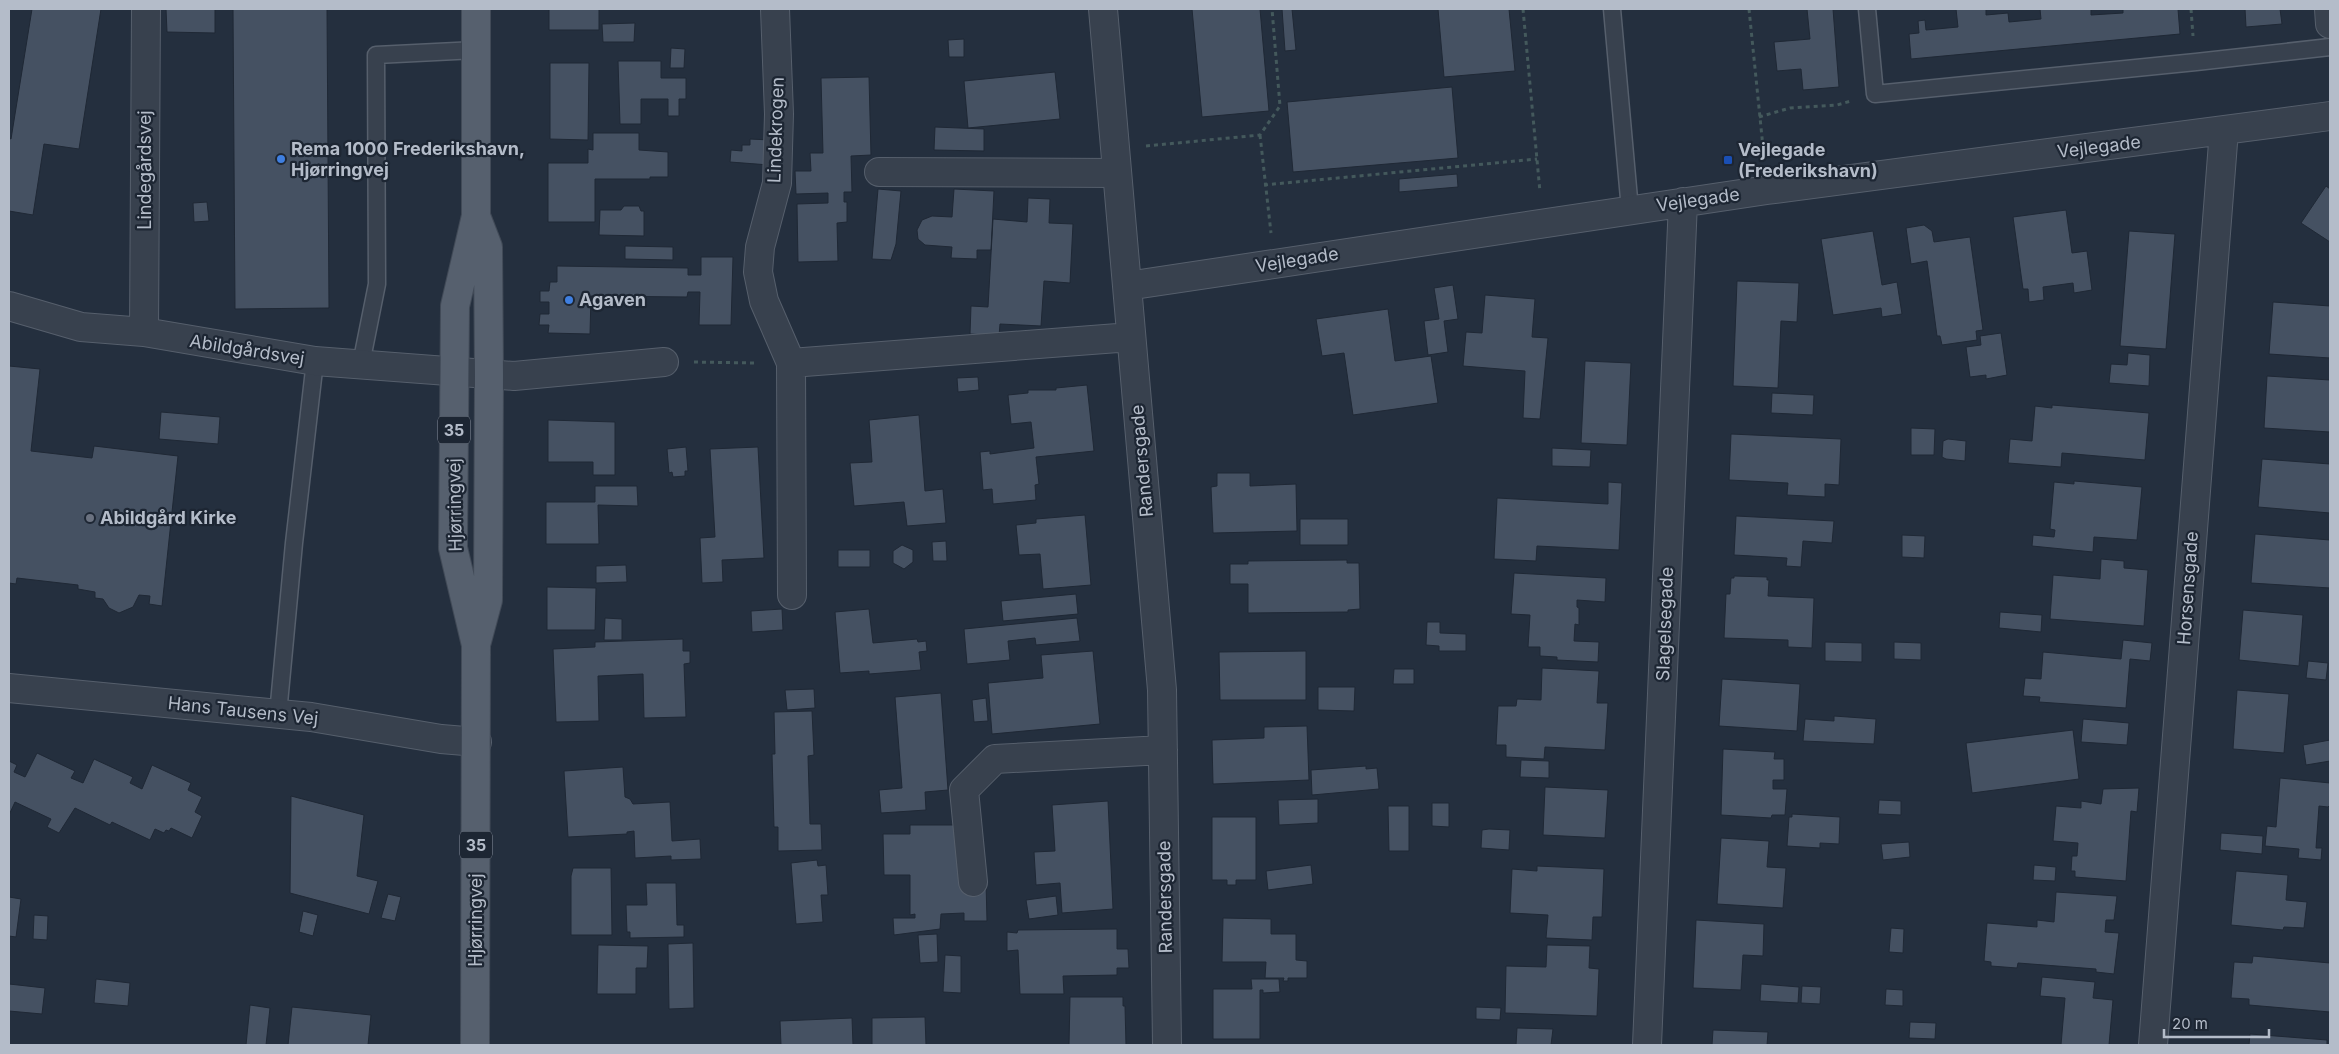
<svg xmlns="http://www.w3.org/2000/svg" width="2339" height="1054" font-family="Inter,sans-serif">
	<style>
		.building { fill: #455162; stroke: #1f2835 }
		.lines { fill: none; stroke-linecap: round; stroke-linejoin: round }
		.lane-casing { stroke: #565f6c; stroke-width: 19 }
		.street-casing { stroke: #565f6c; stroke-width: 30 }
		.primary-casing { stroke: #414a57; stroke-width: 30 }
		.path { stroke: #44595c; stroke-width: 3; stroke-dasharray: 4 4; stroke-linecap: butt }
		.lane { stroke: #38414e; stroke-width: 16 }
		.street { stroke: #38414e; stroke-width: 28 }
		.primary { stroke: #56606e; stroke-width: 28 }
		.shop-dot { fill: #3f7fe0; stroke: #1d2633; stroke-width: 2 }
		.transit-dot { fill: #1a4fb4; stroke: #1d2633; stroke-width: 2 }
		.worship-dot { fill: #6b7280; stroke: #1d2633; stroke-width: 2 }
		.labels { text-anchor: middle; stroke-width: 4.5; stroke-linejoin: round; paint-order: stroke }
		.shield { fill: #1d2633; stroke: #878f9c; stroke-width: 1 }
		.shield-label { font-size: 16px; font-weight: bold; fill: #b4bcc9 }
		.street-label { font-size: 18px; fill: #b4bcc9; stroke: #1d2633 }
		.poi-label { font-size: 18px; font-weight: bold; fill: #b4bcc9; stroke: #1d2633; text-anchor: start }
	</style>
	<rect width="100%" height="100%" fill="#242f3e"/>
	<!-- building -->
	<path class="building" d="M32 9H101L79 149 44 144 33 215 9 211V138L11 139Z
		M166 9H215V33L167 32Z
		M233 9H327L329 308 235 309Z
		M549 9H599V30H549Z
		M1192 9H1260L1269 111 1202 117Z
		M1282 9H1292L1296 50 1285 51Z
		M1438 9H1509L1515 71 1444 77Z
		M1807 9H1833L1839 87 1803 90 1801 69 1777 71 1774 42 1810 39Z
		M1956 9H1986V15L2008 13 2009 22 2041 19 2040 9H2091V15L2123 13V9H2178L2180 34 1911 59 1909 34 1919 33 1918 21 1925 20 1926 30 1958 27Z
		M2245 9H2280L2282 24 2246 27Z
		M635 23 634 42H603L602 24Z
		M964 39V57H949L948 40Z
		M671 48 685 49 684 68H670Z
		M618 61H661V78H686V99H679V116H668V99H641V124H620Z
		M550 63H589L588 140 550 139Z
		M1055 72 1060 119 968 128 964 81Z
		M869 77 871 155 851 156 852 192H844V202H847V222L837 223 838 261 798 262 797 204 828 203V193L796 194 795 171H811L810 153H823L821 78Z
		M1452 87 1458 158 1293 172 1287 102Z
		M935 127 984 129V151L934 150Z
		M593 133H639V150L668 152V177H650V179H595V222H548V163H588V149L593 150Z
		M750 139 770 140 769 165 730 162 731 150 742 151V145H750Z
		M1457 174 1458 187 1399 192V179Z
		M2326 186 2330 189V242L2301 223Z
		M878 189 901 191 896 244 891 260 872 259Z
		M954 189 994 191 991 250H977V259L951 258 952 247 925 245 918 239 917 230 922 220 932 216 952 217Z
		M1028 198 1050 199 1049 223 1073 224 1070 283 1044 281 1041 326 1000 324 999 336 970 334 971 306 988 307 993 219 1027 222Z
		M207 202 209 221 194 222 193 203Z
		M624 206H639L641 211H644V236L599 235 600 210H621Z
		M2066 210 2072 253 2087 251 2092 290 2074 293 2073 283 2043 287 2044 300 2029 302 2028 289H2023L2013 217Z
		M1924 225 1932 231 1934 242 1970 237 1983 330 1976 331 1977 340 1942 345 1940 336H1937L1927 261 1911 264 1906 228Z
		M1873 231 1882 285 1897 282 1902 314 1882 317 1881 308 1833 315 1821 239Z
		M2129 231 2175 234 2166 349 2120 346Z
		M625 246 673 247V260L625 259Z
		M701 257H733L731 325H699L700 292H688L687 297 591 296 590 334 548 333 549 325H539L540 314H549V302H540V291H549L550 282H557V266L688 268V275H701Z
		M1737 281 1799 283 1797 322 1781 321 1778 388 1733 386Z
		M1453 285 1458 319 1444 321 1448 352 1428 355 1424 321 1439 319 1434 288Z
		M1485 295 1535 299 1532 337 1548 338 1540 419 1523 418 1525 371 1463 366 1466 332 1482 333Z
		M2273 302 2330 306V358L2269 354Z
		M1388 309 1395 361 1431 356 1438 403 1353 415 1344 353 1322 356 1316 319Z
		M2001 333 2007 375 1986 379V375L1970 377 1966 347 1981 345 1980 336Z
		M2128 353 2150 355 2149 386 2109 383 2111 364 2127 365Z
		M1585 361 1631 363 1627 445 1581 443Z
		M9 366 40 369 31 451 92 458 94 446 178 456 162 606 149 604 150 596 139 595 133 607 119 613 109 608 103 599 95 598V592L78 589V585L17 578 16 584 9 583Z
		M2267 376 2330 380V432L2264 428Z
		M978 377 979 390 958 392 957 378Z
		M1087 385 1094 451 1036 457 1039 484 1035 485 1036 500 993 504 992 489 983 490 980 452 990 451V454L1034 448 1031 422 1011 424 1008 395 1028 393V390H1056V388Z
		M1772 393 1814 395 1813 415 1771 413Z
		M2052 405 2149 413 2145 460 2062 453 2061 467 2008 463 2010 439 2032 441 2035 406 2052 408Z
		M161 412 220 417 218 444 159 439Z
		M919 415 925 491 943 489 946 523 907 526 904 502 854 506 850 463 872 462 869 420Z
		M548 420 615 422V475H593V462H548Z
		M1911 428 1935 429 1934 455H1911Z
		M1731 434 1841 439 1839 485 1825 484V497L1787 495 1788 483 1729 480Z
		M1948 439 1966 441 1965 461 1946 459 1942 457 1943 441Z
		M686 447 688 471H685V476L673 477 672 472 669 473 667 449Z
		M758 447 764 558 722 560 723 582 702 583 700 538 715 537 710 449Z
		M1552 448 1591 450 1590 467 1552 466Z
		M2262 459 2330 464V513L2258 507Z
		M1217 473H1250V486L1296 484 1297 531 1213 533 1211 487 1217 486Z
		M2074 481 2142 487 2137 540 2094 537 2093 552 2032 546 2033 535 2054 537 2055 530 2050 529 2054 482 2074 484Z
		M1608 482 1622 483 1619 550 1537 546 1536 561 1494 559 1497 498 1608 504Z
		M595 486H637L638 506 598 505 599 544H546V502H595Z
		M1085 515 1091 585 1043 589 1040 554 1019 555 1016 525 1036 523V519Z
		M1736 516 1834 521 1832 543 1803 541 1801 567 1786 566 1787 558 1734 555Z
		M1300 519H1348V545H1300Z
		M2255 534 2330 540V588L2251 583Z
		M1902 535 1925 536 1924 558 1902 557Z
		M946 541 947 561H933L932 542Z
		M902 545 913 550V562L904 569 893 563V551Z
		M838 550H870V567H838Z
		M2101 559 2124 561V568L2148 570 2144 626 2050 619 2053 575 2100 579Z
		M1347 560V563H1359L1360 609 1348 610V612L1248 613V584H1230V564H1248V561Z
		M626 565 627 582 596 583V566Z
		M1514 573 1606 578 1605 602 1577 600V607L1579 608V625L1575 624 1574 641 1599 642 1598 662 1557 660V657L1540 656V647H1528L1530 615 1511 614Z
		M1734 576 1767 577V580H1769L1768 596 1814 598 1812 648 1788 647V640L1724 638 1726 594H1730L1731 578H1734Z
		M547 587 596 588 595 630H547Z
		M1076 594 1078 614 1003 621 1001 601Z
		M782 609 783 630 752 632 751 611Z
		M869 609 873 643 917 639 918 642 926 641 927 651 919 652 921 670 869 674V671L840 673 835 612Z
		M2243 610 2303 615 2299 666 2239 660Z
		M2000 612 2042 615 2041 632 1999 628Z
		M605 618 622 619V640H604Z
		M1077 618 1080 641 1036 645 1035 638 1008 641 1010 660 967 664 964 629Z
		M1427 622H1440V633L1466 634V651H1439V646L1426 645Z
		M683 639V651H690V663L684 664 686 717 644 718 643 674 598 676 599 721 556 722 553 649 595 647V642Z
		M2123 640 2152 643 2150 661 2130 659 2126 708 2039 702 2040 697 2023 696 2025 678 2041 679 2043 652 2121 659Z
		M1825 642 1862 643V662L1825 661Z
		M1894 642 1921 643V660L1894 659Z
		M1093 651 1100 724 992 734 988 683 1043 678 1041 655Z
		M1306 651V700H1220L1219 652Z
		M2308 661 2328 663 2326 680 2306 678Z
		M1542 668 1599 671 1597 703H1608L1605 750 1545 747 1544 759 1506 757V745H1496L1498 706H1516L1517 699 1541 700Z
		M1394 669H1414V684H1393Z
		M1722 679 1800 684 1797 731 1719 726Z
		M1318 687H1355L1354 711 1318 710Z
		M814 689 815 708 787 710 785 690Z
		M2237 690 2289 694 2284 753 2233 749Z
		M941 693 948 790 925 792 926 810 881 813 879 790 902 788 895 697Z
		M986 698 988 721 974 722 972 700Z
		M812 711 814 755 808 756 810 824H821L822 850 778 851V827H774L772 754H775L774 712Z
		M1834 716 1876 719 1874 744 1803 741 1805 719 1834 721Z
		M2083 719 2129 723 2127 745 2081 742Z
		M1307 726 1309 780 1213 784 1212 740 1264 738V727Z
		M2073 730 2079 779 1972 793 1966 743Z
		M2330 740V761L2306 765 2303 745Z
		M1723 749 1775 752 1774 759H1784V780H1773V789H1787L1785 815H1772L1771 818 1721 815Z
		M37 753 75 771 71 778 83 783 94 759 133 777 130 783 142 789 152 765 191 783 188 790 202 797 195 812 202 816 192 838 171 828 169 831 166 830 164 833 155 829 150 840 112 822 110 825 75 808 59 833 47 827 51 819 15 802 9 815V761L17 765 14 772 25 777Z
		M1521 760 1549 761V778L1520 777Z
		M1366 766V769L1377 768 1379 789 1312 795 1311 770Z
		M623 767 625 797 630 799 633 804 670 802 672 841 700 839 701 859 671 860V856L635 858 634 831 627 832V834L568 837 564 771Z
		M2280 778 2330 783V805L2328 807 2319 806 2316 848H2322L2321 860 2298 858 2299 849 2265 846 2267 826 2276 827Z
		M1545 787 1608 790 1605 838 1543 835Z
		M2139 788 2137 812 2131 811 2126 881 2075 877V871H2071L2072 856H2077L2078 843 2053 841 2056 806 2081 808V801L2101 804 2103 789Z
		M291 796 364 815 357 876 378 881 369 914 290 893Z
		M1318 799V823L1279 825 1278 800Z
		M1879 800 1901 801V815L1878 814Z
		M1108 801 1113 909 1062 913 1060 883 1036 885 1034 852 1055 851 1052 805Z
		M1432 803H1449V827L1432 826Z
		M1388 806H1409V851H1389Z
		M1792 814 1840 817 1839 844 1820 843V848L1787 846 1789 817H1792Z
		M1212 817H1256V880H1236V885H1227V880H1212Z
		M910 825H960V887L986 882 987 921H964V913L941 914 940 929 894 935 893 918H915V914L910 915V875H884L883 834H910Z
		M1489 829 1510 830 1509 850 1481 848 1482 830Z
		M2221 833 2263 836 2262 854 2220 850Z
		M1721 838 1769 841 1767 867 1786 868 1783 908 1717 904Z
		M1909 842 1910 857 1883 860 1881 844Z
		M817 860 818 866 826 865 828 895H821L823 922 796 924 791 863Z
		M1311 865 1313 884 1268 890 1266 871Z
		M2034 865 2056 867 2055 881 2033 880Z
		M1537 866 1604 869 1602 917H1593L1592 940 1546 938 1548 915 1510 913 1512 869 1537 871Z
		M573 868H611L612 935H571V876Z
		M2236 871 2288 875 2286 900 2307 902 2304 928 2284 927 2283 930 2231 925Z
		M646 883H676L677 925H684V937L630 938V932H627L626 905H647Z
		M2056 892 2117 896 2114 920H2106L2105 932 2119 933 2114 974 2096 972V969L2018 963 2017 968 1991 966V962L1984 961 1987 923 2037 927V920L2054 922Z
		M388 894 401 897 395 921 381 918Z
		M1056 896 1058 915 1029 919 1026 900Z
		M9 897 21 899 16 937 9 936Z
		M303 911 318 915 313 936 299 932Z
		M34 915 48 916 47 940 33 939Z
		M1223 918 1271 919V934H1296V960L1307 961V978H1288V981H1283L1284 978H1265L1266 962H1222Z
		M1696 920 1764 924 1763 956 1743 955 1741 990 1693 988Z
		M1891 928 1904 929 1903 953 1889 952Z
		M1117 929V949H1128L1129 968H1117V975L1063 976 1064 994H1020L1018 950 1007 951V932L1017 933 1018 930Z
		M937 934 938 962 920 963 918 935Z
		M693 943 694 1008 669 1009 668 944Z
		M598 945 648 946 647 968H636V994H597Z
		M1547 945 1590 946 1589 968 1599 969 1597 1016 1505 1013 1506 966 1546 967Z
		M945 955 961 956V993L943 992Z
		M2253 956 2330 963V1012L2249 1005V999L2231 998 2234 962 2252 963Z
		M2042 977 2095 982 2093 998 2113 1000 2109 1045H2061L2065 998 2040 996Z
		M96 979 130 983 128 1006 94 1003Z
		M1251 979H1279L1280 992 1263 993V990H1260V1039H1213V989H1252Z
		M9 984 45 988 42 1014 9 1011Z
		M1761 984 1799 987 1798 1003 1760 1001Z
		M1802 986 1821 987 1820 1004 1801 1003Z
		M1886 989 1903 990V1006L1885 1005Z
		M1070 997H1123V1006H1125L1126 1045H1069Z
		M250 1005 270 1008 266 1045H246Z
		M292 1007 371 1015 368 1045H288Z
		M1476 1007 1501 1008 1500 1020 1476 1019Z
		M925 1017 926 1045H872V1018Z
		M852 1018 853 1045H781L780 1021Z
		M1910 1022 1936 1023 1935 1039 1909 1038Z
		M1517 1028 1553 1029 1551 1045H1516Z
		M1713 1030 1768 1032 1767 1045H1712Z
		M2250 1034 2327 1040V1045H2249Z"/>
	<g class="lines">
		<defs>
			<path id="lane" d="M1612 9 1630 210
				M1867 9 1875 94 2196 62 2330 47
				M361 364 377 284 376 55 476 50
				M278 714 294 543 315 361"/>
			<path id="street" d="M775 9 779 114 777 183 760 247 758 272 764 301 791 363 792 595
				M1103 9 1162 690 1167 1045
				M2329 9 2330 24
				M879 172 1117 173
				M1127 286 1767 190 2330 116
				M9 306 81 327 144 332 315 361 514 376 664 362
				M144 332 146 9
				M791 363 1131 337
				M9 688 311 717 441 739 477 742
				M973 882 964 790 995 759 1163 750
				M1647 1045 1683 202
				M2153 1045 2224 130"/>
			<path id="primary" d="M476 216 488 247 489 375 488 600 477 641
				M475 1045 476 645 453 548 455 306 476 216V9"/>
		</defs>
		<!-- lane casing -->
		<use href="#lane" class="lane-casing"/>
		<!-- street casing -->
		<use href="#street" class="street-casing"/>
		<!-- primary casing -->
		<use href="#primary" class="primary-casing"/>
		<!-- path -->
		<path class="path" d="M1523 9 1540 192
			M1749 9 1764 157
			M2191 9 2193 36
			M1759 117 1790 108 1837 105 1851 101
			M1260 135 1271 233
			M1146 146 1260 135 1280 106 1272 9
			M1264 185 1537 159
			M694 362 756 363"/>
		<!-- lane -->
		<use href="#lane" class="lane"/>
		<!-- street -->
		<use href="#street" class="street"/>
		<!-- primary -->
		<use href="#primary" class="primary"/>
	</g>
	<!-- markers -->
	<g class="shop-dot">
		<circle cx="281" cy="159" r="5"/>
		<circle cx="569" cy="300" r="5"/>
	</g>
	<rect class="transit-dot" x="1723" y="155" width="10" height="10" rx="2.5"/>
	<circle class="worship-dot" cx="90" cy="518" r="5"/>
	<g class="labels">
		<!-- shield labels -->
		<g class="shield">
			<rect x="438" y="416.5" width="32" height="27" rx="4"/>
			<rect x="460" y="831.5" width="32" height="27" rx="4"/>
		</g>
		<g class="shield-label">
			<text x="454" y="436">35</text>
			<text x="476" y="851">35</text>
		</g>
		<!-- street labels -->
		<g class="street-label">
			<text transform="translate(776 130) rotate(-88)" y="6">Lindekrogen</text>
			<text transform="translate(2099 147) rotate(-7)" y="6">Vejlegade</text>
			<text transform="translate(145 170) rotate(-90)" y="6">Lindegårdsvej</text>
			<text transform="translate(1698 200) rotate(-8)" y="6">Vejlegade</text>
			<text transform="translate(1297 260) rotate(-9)" y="6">Vejlegade</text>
			<text transform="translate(247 350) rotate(9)" y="6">Abildgårdsvej</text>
			<text transform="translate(1142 461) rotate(-95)" y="6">Randersgade</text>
			<text transform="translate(455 505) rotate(-91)" y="6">Hjørringvej</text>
			<text transform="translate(2188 588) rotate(-86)" y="6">Horsensgade</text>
			<text transform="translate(1665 624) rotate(-88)" y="6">Slagelsegade</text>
			<text transform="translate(243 711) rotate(6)" y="6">Hans Tausens Vej</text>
			<text transform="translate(1165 897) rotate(-91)" y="6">Randersgade</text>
			<text transform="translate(476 920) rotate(-90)" y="6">Hjørringvej</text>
		</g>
		<!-- poi labels -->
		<g class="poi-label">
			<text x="291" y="155">Rema 1000 Frederikshavn,<tspan x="291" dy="21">Hjørringvej</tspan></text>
			<text x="1738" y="156">Vejlegade<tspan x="1738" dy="21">(Frederikshavn)</tspan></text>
			<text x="579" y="306">Agaven</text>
			<text x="100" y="524">Abildgård Kirke</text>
		</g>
	</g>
	<!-- border -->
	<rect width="2339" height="1054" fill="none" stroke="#b4bcc9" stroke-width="20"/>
	<!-- scale -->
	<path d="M2164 1029v8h105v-8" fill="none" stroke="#b4bcc9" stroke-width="2.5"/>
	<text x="2172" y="1029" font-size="15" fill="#b4bcc9" stroke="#1d2633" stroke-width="4" paint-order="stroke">20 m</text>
</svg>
